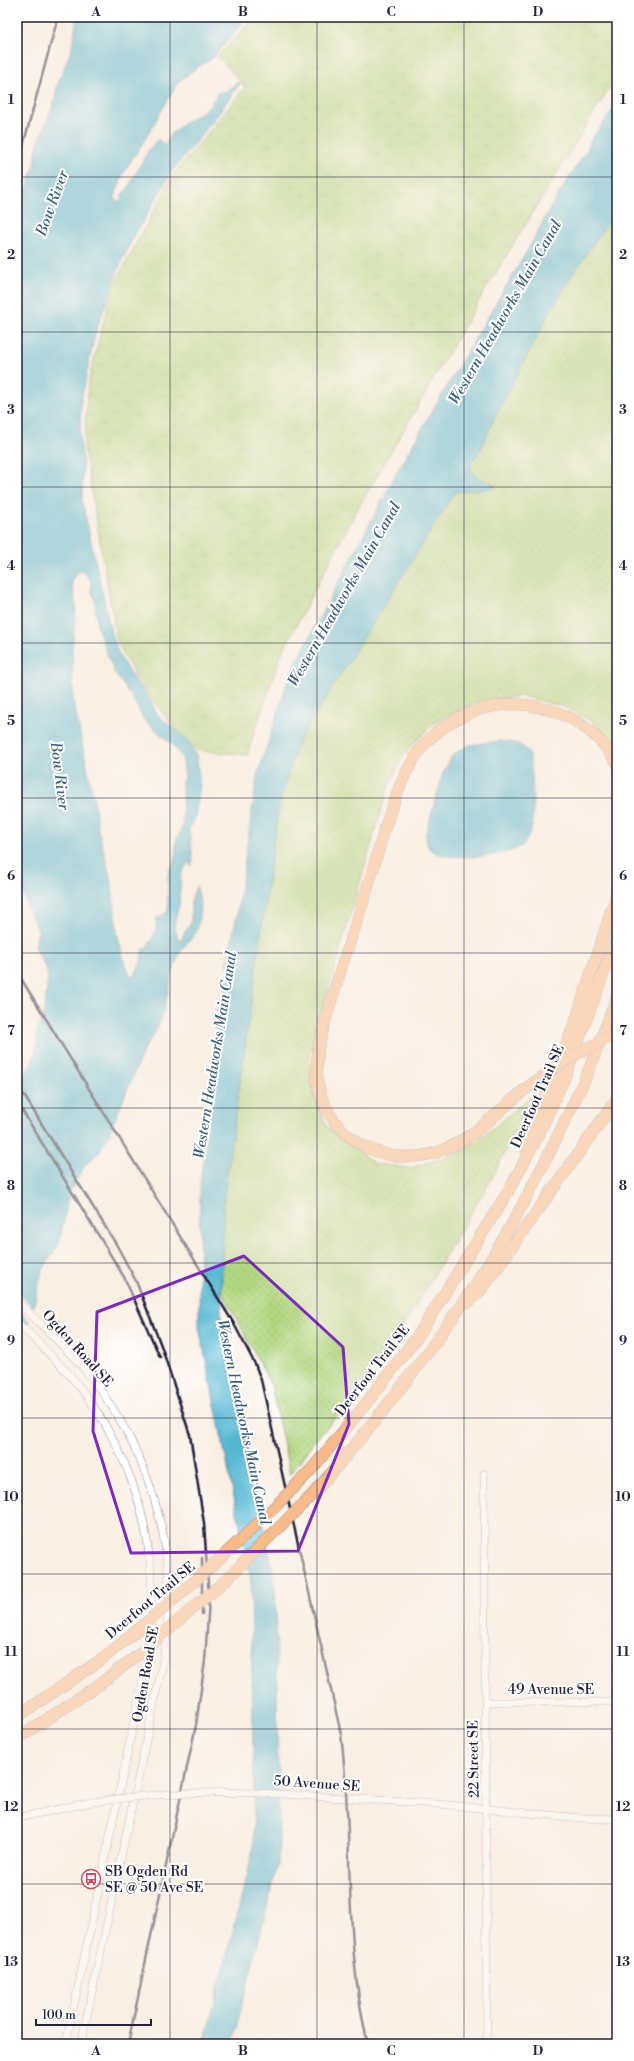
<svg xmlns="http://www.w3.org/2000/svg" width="634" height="2061" font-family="'Libre Bodoni',serif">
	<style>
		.grass { fill: url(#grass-tufts); stroke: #6a7c5e }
		.park { fill: url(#park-dots); stroke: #6a7c5e }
		.water { fill: #55b8d3; stroke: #3c6d87; fill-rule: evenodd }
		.pier { fill: #faefe3 }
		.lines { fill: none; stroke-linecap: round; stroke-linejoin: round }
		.minor-casing { stroke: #8e888f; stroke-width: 8 }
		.highway-casing { stroke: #8e888f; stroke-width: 12 }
		.minor { stroke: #fff; stroke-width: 7 }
		.highway { stroke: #fabb8b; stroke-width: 11 }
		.rail { stroke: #22223b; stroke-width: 2.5 }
		.minor-bridge-casing { stroke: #8e888f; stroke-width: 8; stroke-linecap: butt }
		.highway-bridge-casing { stroke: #8e888f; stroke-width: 12; stroke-linecap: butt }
		.minor-bridge { stroke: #fff; stroke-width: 7 }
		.highway-bridge { stroke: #fabb8b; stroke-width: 11 }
		.marked { fill: none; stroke: #7b2cbf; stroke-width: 3; stroke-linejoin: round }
		.grid { fill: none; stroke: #22223b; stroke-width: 1; stroke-opacity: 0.55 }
		.labels { text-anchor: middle; stroke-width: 4; stroke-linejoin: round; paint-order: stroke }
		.street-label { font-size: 14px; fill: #22223b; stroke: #fff }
		.poi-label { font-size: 14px; fill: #22223b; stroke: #fff; text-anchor: start }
		.water-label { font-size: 15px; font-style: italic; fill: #365e78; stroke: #fff }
		.neatline { fill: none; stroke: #22223b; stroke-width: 1.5 }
		.grid-label { font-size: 13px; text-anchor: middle; font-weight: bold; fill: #22223b }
	</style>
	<defs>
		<pattern id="grass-tufts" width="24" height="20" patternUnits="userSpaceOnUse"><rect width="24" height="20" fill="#b2d780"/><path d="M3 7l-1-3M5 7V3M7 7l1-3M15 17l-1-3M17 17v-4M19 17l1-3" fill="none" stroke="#99b870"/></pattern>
		<pattern id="park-dots" width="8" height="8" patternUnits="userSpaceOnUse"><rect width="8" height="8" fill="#b2d780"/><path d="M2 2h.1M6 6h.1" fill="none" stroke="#99b870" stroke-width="1.8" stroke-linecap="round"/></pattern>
	</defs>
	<rect width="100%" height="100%" fill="#fff"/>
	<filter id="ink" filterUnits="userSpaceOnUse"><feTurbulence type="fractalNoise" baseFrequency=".025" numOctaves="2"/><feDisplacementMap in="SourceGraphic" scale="8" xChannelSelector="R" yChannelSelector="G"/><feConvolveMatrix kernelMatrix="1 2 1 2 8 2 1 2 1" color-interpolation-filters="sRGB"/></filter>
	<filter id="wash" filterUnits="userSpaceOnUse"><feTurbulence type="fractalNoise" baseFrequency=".012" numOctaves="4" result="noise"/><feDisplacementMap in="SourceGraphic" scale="16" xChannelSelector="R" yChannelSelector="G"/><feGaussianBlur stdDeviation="0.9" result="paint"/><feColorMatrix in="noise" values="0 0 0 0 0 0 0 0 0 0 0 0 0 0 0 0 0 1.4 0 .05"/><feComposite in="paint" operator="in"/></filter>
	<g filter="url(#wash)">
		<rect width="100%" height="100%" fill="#faefe3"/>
		<!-- grass -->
		<path class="grass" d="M255 17H617V75L484 292 354 515 280 656 247 755 196 750C164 718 136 682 117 641L84 448 88 383 113 286 173 176 245 87 218 56Z"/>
		<!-- park -->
		<path class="park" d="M617 194V750L598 725 562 706 521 696 475 703 434 723 407 751 389 784 309 1055 313 1093 327 1127 375 1164 410 1168 459 1153 496 1126 533 1094 491 1180 410 1315 361 1389 311 1445 290 1475 271 1385 214 1276 220 1169 284 760Z"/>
		<!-- water -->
		<path class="water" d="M77 17H247L213 58 199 66 178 82 147 136 124 172 115 196 116 202 122 199V194L127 190 148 151 158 139 165 145 172 133 179 128 180 126C195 115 211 111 217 93L226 91 237 83H240L214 120 173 170 131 242 119 267 95 334 81 401 80 437 83 463 82 501 110 628 118 653 126 667 149 698 157 714 186 739 197 757 200 788 194 821 189 828 193 860 191 866 189 861 181 874 179 905 174 925 178 939H181L191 921V901L196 886C202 899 200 915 197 928 196 937 184 943 180 953 165 984 169 1019 145 1047L107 1139 98 1153 85 1165 69 1193 59 1244 42 1271 31 1317 17 1346V1088L33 1060 37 1044 36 1035 43 1018 48 979 47 971 35 947 38 931 36 926 27 907 22 888 17 879V222L35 163 37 146 54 103 57 86 72 48ZM79 571 85 572 91 582V591L95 598 97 626 114 672 131 696 144 720 172 744 182 757 185 776 182 782 183 825 176 842 175 861 170 869 168 878V912L157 918C156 930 154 943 143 949L141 962 135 975 132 976 130 975 123 957 117 932 112 884 98 829 94 800 73 700 72 653 76 607 72 585 73 580Z
			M617 104V209L566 284 546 319 493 421 480 451 471 463V472L479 478 495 485V488L455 492 300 739C288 767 282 795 276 825L224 1197 221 1316 222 1331 272 1567 276 1603 279 1850 278 1865 232 2044H204L248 1872 254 1840 251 1580 199 1327 200 1182 220 1038 218 1032 214 1028 215 1022 213 1021 216 1009 222 1007 230 968 227 965 237 914 257 776 291 672 404 459 531 244 552 205 588 148 591 140Z
			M499 741C509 742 523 742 528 753 533 762 534 814 532 826 531 831 526 842 523 845 510 857 444 862 431 850 426 845 426 839 426 833L443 773 452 756 469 745Z"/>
		<!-- pier -->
		<path class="pier" d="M17 1292 35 1310 31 1322 17 1308Z"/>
	</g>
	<g filter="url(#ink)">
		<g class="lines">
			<defs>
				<path id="minor" d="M17 1301C40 1324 64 1346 85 1370 136 1432 167 1510 169 1590 169 1612 166 1634 164 1657L81 2044
					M17 1322C41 1346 67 1369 87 1397 141 1473 157 1549 151 1641L66 2044
					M484 1474 487 2044
					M485 1702H617
					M312 1796 438 1804 580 1818 617 1819
					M17 1818 92 1802"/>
				<path id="highway" d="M528 1087C501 1108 476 1137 443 1150 391 1171 330 1142 318 1085 316 1074 317 1061 318 1049 330 997 349 947 365 896 379 852 394 779 424 745 449 716 489 701 527 705 565 709 597 730 617 763
					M525 1148 575 1023 617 893
					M469 1302 482 1289 617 1099
					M311 1470 369 1400 420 1333 509 1190 538 1136 567 1072 617 937
					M316 1491C381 1416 443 1338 495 1253 528 1198 557 1139 584 1081 596 1054 606 1025 617 997
					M17 1717 102 1659
					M17 1739 100 1684"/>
			</defs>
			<!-- minor casing -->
			<use href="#minor" class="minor-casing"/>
			<!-- highway casing -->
			<use href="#highway" class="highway-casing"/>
			<!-- minor -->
			<use href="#minor" class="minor"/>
			<!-- highway -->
			<use href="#highway" class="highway"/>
			<!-- rail -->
			<path class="rail" d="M17 168 58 17
				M17 972 234 1324 255 1364 261 1380 341 1734C354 1837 343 1943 368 2044
				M17 1084 116 1244 136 1281 162 1348 190 1435 204 1523 209 1599 205 1661 196 1725 128 2044
				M17 1102 124 1277 160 1357
				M202 1558V1614"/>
			<defs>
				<path id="minor-bridge" d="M92 1802C165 1791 238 1790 312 1796"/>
				<path id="highway-bridge" d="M528 1087 569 1058 617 1033
					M102 1659C176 1600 246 1538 311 1470
					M100 1684 138 1655 226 1580 316 1491"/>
			</defs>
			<!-- minor-bridge casing -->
			<use href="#minor-bridge" class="minor-bridge-casing"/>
			<!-- highway-bridge casing -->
			<use href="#highway-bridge" class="highway-bridge-casing"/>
			<!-- minor-bridge -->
			<use href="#minor-bridge" class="minor-bridge"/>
			<!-- highway-bridge -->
			<use href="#highway-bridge" class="highway-bridge"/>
		</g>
	</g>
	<!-- marked area -->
	<path d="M0 0H634V2061H0ZM244 1256 343 1347 349 1424 298 1551 131 1553 93 1431 97 1312Z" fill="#faefe3" fill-opacity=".55" fill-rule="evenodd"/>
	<path class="marked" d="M244 1256 343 1347 349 1424 298 1551 131 1553 93 1431 97 1312Z"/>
	<!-- grid -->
	<path class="grid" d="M170 17V2044M317 17V2044M464 17V2044M17 177H617M17 332H617M17 487H617M17 643H617M17 798H617M17 953H617M17 1108H617M17 1263H617M17 1418H617M17 1574H617M17 1729H617M17 1884H617"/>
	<!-- icons -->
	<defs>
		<symbol id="bus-ring" viewBox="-11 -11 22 22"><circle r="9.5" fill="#fff" stroke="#d1495b" stroke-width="1.5"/><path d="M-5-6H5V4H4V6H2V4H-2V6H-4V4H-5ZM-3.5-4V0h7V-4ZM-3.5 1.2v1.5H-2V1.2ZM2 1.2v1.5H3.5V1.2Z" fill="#d1495b"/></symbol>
	</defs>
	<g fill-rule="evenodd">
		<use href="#bus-ring" x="80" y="1868" width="22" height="22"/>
	</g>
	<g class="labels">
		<!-- street labels -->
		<g class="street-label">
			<text transform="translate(537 1096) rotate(-66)" y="5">Deerfoot Trail SE</text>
			<text transform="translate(78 1348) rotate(48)" y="5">Ogden Road SE</text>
			<text transform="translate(372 1370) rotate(-52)" y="5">Deerfoot Trail SE</text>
			<text transform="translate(150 1600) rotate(-40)" y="5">Deerfoot Trail SE</text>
			<text transform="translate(145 1674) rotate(-80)" y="5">Ogden Road SE</text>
			<text x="551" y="1694">49 Avenue SE</text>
			<text transform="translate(473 1759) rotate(-91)" y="5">22 Street SE</text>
			<text transform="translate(317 1783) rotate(4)" y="5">50 Avenue SE</text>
		</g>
		<!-- poi labels -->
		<g class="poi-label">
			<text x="105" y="1876">SB Ogden Rd<tspan x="105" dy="16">SE @ 50 Ave SE</tspan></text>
		</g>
		<!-- water labels -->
		<g class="water-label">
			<text transform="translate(52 203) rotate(-70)" y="5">Bow River</text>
			<text transform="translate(505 312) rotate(-60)" y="5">Western Headworks Main Canal</text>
			<text transform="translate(344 594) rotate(-60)" y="5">Western Headworks Main Canal</text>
			<text transform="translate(60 776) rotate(83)" y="5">Bow River</text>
			<text transform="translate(215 1055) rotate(-81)" y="5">Western Headworks Main Canal</text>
			<text transform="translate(244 1422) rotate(78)" y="5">Western Headworks Main Canal</text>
		</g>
	</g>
	<!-- margin -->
	<rect width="634" height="2061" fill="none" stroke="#fff" stroke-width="44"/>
	<!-- scale -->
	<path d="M36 2019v6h115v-6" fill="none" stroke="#22223b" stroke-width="2"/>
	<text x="42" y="2019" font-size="12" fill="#22223b" stroke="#ffffff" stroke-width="3" paint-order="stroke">100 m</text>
	<rect x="22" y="22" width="590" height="2017" class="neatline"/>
	<g class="grid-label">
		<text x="96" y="16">A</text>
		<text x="243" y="16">B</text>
		<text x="391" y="16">C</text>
		<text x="538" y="16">D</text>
		<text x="11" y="104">1</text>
		<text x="623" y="104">1</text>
		<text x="11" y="259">2</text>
		<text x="623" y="259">2</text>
		<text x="11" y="414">3</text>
		<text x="623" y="414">3</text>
		<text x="11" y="570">4</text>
		<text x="623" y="570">4</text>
		<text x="11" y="725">5</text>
		<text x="623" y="725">5</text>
		<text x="11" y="880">6</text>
		<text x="623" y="880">6</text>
		<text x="11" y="1035">7</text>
		<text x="623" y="1035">7</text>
		<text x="11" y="1190">8</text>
		<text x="623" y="1190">8</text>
		<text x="11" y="1345">9</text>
		<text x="623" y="1345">9</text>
		<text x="11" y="1501">10</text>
		<text x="623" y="1501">10</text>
		<text x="11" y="1656">11</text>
		<text x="623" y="1656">11</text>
		<text x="11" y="1811">12</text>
		<text x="623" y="1811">12</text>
		<text x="11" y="1966">13</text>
		<text x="623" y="1966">13</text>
		<text x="96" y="2055">A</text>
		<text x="243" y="2055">B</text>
		<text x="391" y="2055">C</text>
		<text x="538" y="2055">D</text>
	</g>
</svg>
